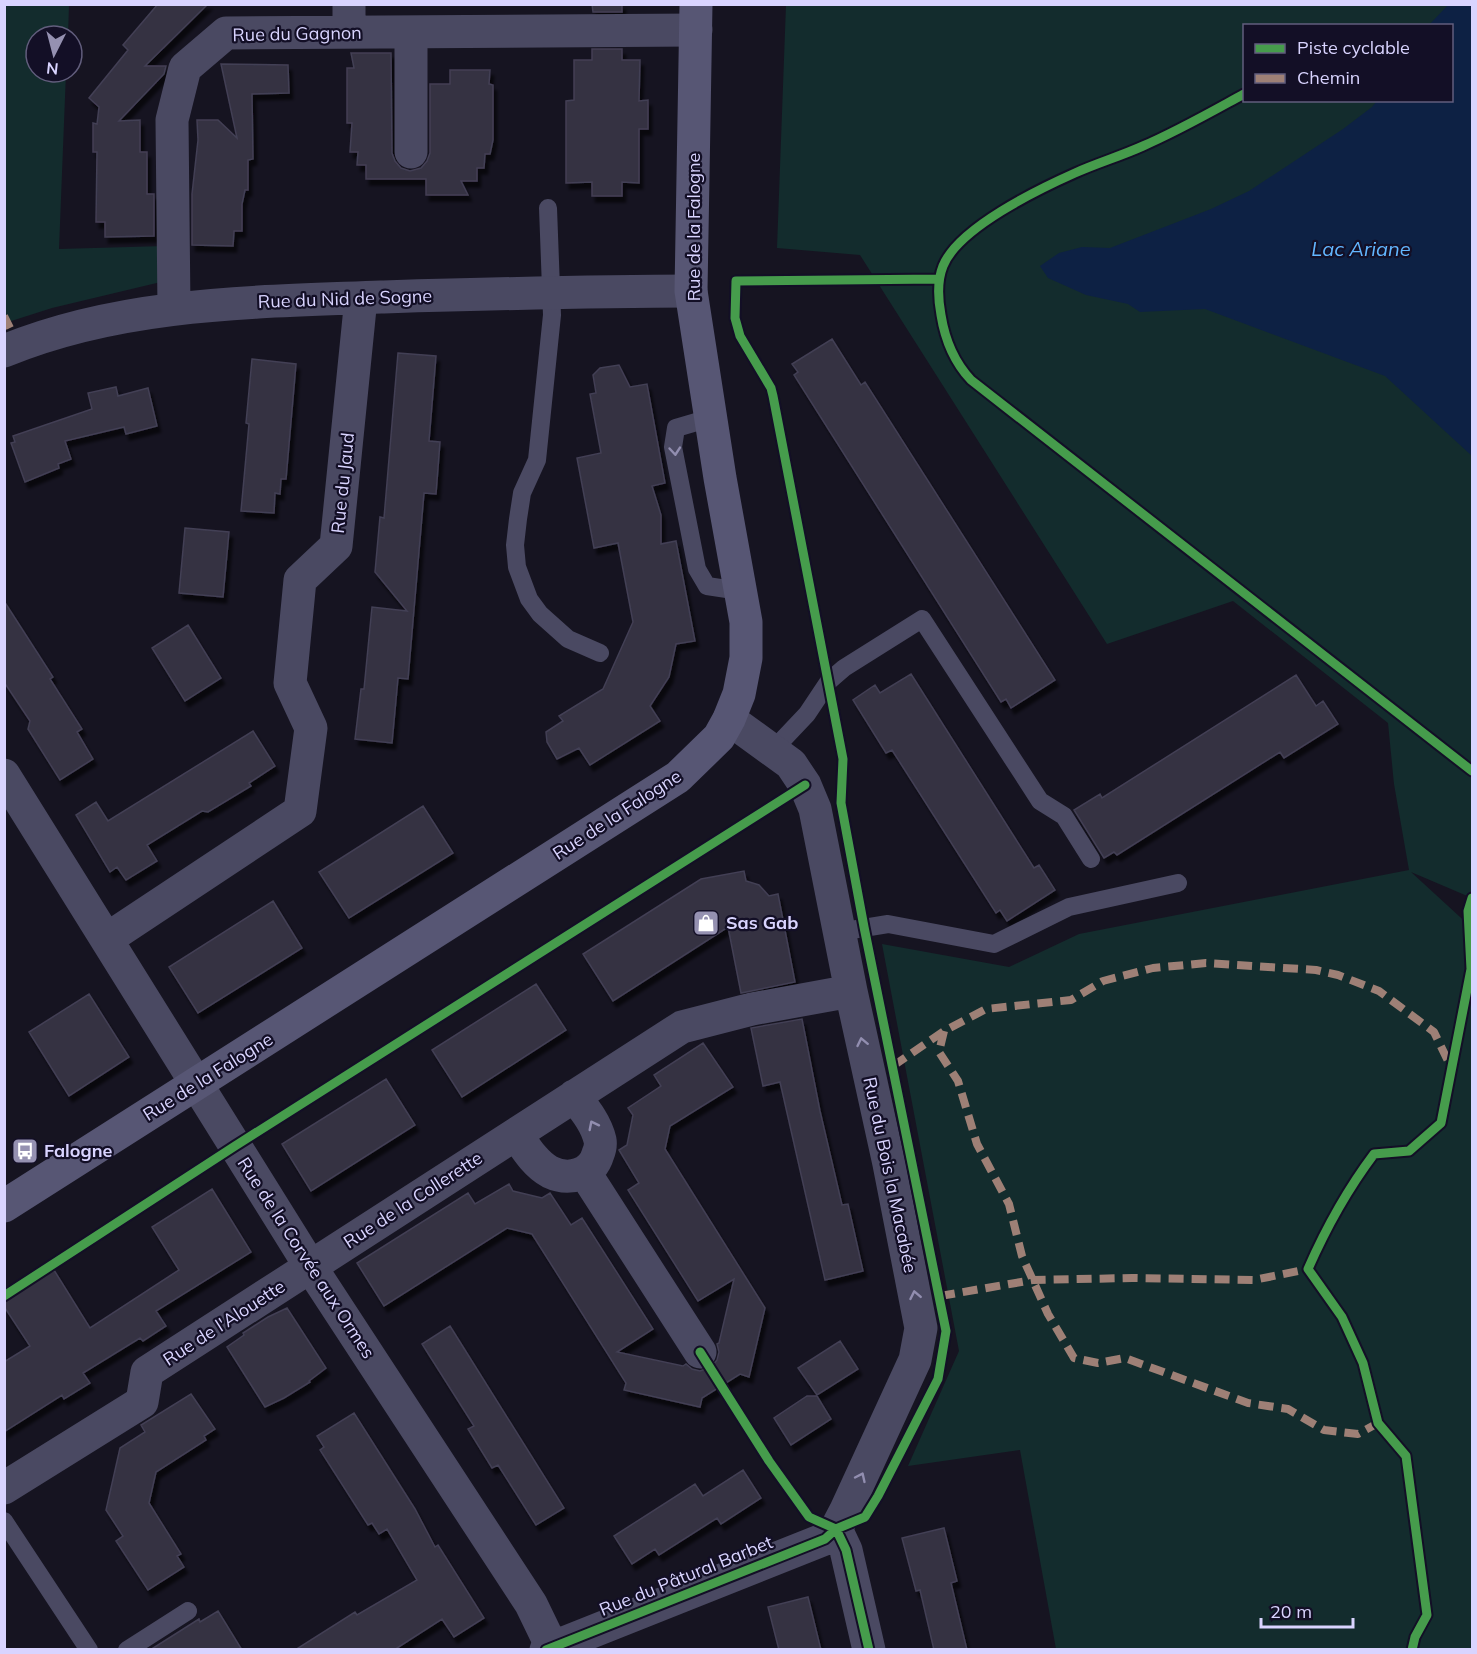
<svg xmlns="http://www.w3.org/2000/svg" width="1477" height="1654" font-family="Mulish,sans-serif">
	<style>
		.green { fill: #132c2d; fill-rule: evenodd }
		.water { fill: #0d2144 }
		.building { fill: #343243; stroke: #433f54; stroke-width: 1.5; filter: url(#shadow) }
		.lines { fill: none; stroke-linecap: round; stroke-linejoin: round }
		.lane { stroke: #4a4962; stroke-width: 18 }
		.street { stroke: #4a4962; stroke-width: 33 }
		.secondary { stroke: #575674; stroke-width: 33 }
		.quiet { stroke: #9e8076; stroke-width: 8; stroke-dasharray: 15 8; stroke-linecap: butt }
		.cycleway-casing { stroke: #130f26; stroke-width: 13 }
		.cycleway { stroke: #469c4c; stroke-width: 9 }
		.oneway { stroke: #928eb0 }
		.labels { text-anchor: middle; stroke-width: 4.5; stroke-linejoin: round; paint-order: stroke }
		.street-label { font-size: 18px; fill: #d9d4ff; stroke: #130f26 }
		.poi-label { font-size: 18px; font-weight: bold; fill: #d9d4ff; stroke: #130f26; text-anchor: start }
		.water-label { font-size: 20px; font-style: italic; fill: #62b6ff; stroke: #130f26 }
	</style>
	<defs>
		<filter id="shadow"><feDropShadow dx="3.5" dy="6" stdDeviation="1.5" flood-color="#0009"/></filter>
	</defs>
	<rect width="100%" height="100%" fill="#161421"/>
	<!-- green -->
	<path class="green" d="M4 5H69L68 36H36V72H66L59 249 165 246V281L52 308 5 323Z
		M786 5H1472V898L1411 872 1472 928V1649H1056L1020 1450 908 1466 959 1351 882 944 1009 967 1079 934 1409 870 1394 784 1388 723 1233 601 1107 644 860 255 777 248ZM1244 26H1452V100H1244Z"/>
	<!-- water -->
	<path class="water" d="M1448 5H1472V456L1385 376 1205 309 1140 312 1128 304 1086 295 1048 278 1040 266 1059 253 1082 247 1110 248 1211 209 1249 191 1343 129 1372 107 1377 101 1452 100V26L1429 25Z"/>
	<!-- building -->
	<path class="building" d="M158 4H208L145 66H166L164 74 119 121 140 120V152H147V194H154V236L105 237V222H96L97 152H93V123L97 124 99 107 89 98 128 50 123 45Z
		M592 4H622V12H593Z
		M592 49H622V60H640L639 101 648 100V129H639V183L622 182V196H592V182L566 183V101L574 100V60H592Z
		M351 53H391L392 153 395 161 401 168 410 171 421 168 427 161 430 153V84H450V70H490L489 84 493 85V140L490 154H485L484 168H477V181H461L468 195H426V179H366V165H357L358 152H350L352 123H347V68H354Z
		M221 64 288 65 289 93 252 94 253 159 248 160V190H245L242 204V231H234L233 246 192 245V194L198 140 197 120H218L237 138Z
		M832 339 861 385 865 382 1055 680 1011 708 1006 699 1001 702 794 375 798 372 792 364Z
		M398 353 436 356 429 441 440 442 436 494 424 493 408 679 398 678 392 743 355 739 361 689H364L372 607 407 611 375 572 380 517 384 518Z
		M252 359 296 364 286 479H281L280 494 275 493 274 513 241 511 249 424 246 423Z
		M619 365 630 387 647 384 665 483 652 486 661 515V544L676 541 695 641 676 644 669 677 650 706 660 721 590 765 579 748 557 759 547 742 546 732 563 721 559 716 603 689 633 622 618 543 594 548 577 458 601 453 590 394 596 393 593 375 600 368Z
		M116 387 118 396 148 388 157 426 126 434 124 427 65 441 71 459 58 464 59 468 25 482 11 443 15 442 13 436 92 409 88 393Z
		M185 528 229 532 223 597 179 593Z
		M4 601 53 677 50 679 82 729 77 732 93 759 60 780 28 729 30 721 4 682Z
		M188 625 221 678 185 701 152 648Z
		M911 674 1034 868 1039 865 1055 890 1007 921 1000 910 996 913 892 750 886 753 853 700 875 685 880 693Z
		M1296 675 1316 706 1323 701 1338 724 1284 758 1280 752 1117 855 1114 852 1104 858 1074 810 1100 794 1102 798Z
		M253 731 275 766 249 783 251 786 208 812 202 811 147 845 157 861 126 880 117 867 110 872 76 815 96 802 108 821Z
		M423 806 453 853 349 918 319 872Z
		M744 871 746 881 759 885 769 896 778 894 795 982 741 993 728 927 613 1001 583 954 701 879Z
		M273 901 302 948 198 1013 169 967Z
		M536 984 566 1030 462 1097 432 1050Z
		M89 994 129 1057 69 1096 29 1032Z
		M802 1019 820 1111 842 1205 848 1204 863 1271 825 1280 780 1082 763 1086 751 1028Z
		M703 1043 733 1087 670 1126 665 1149 765 1308 749 1377 740 1374 702 1398 700 1407 624 1390 626 1383 532 1234 507 1228 384 1306 357 1263 468 1193 475 1204 509 1184 513 1191 542 1198 550 1193 571 1225 582 1218 653 1329 617 1352 683 1366 686 1364 692 1369 700 1371 711 1367 717 1360 719 1352 717 1344 719 1343 734 1279 698 1301 628 1190 639 1183 619 1150 627 1145 633 1115 628 1108 661 1086 654 1075Z
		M386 1079 415 1125 311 1191 282 1144Z
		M212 1189 251 1252 156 1311 166 1326 143 1341 140 1338 83 1373 90 1383 64 1399 62 1395 4 1432V1362L30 1346 5 1308 4 1301 54 1270 90 1328 179 1270 152 1227Z
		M287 1308 326 1368 309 1381 310 1382 284 1398 265 1407 227 1347 244 1335 243 1333 268 1317Z
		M450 1326 564 1508 536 1525 498 1465 492 1468 468 1429 474 1426 422 1344Z
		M840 1341 858 1369 817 1395 798 1368Z
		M191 1394 215 1429 204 1436 206 1440 156 1472 149 1503 181 1554 177 1556 184 1567 148 1590 116 1541 123 1536 106 1510 120 1448 145 1432 141 1425Z
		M807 1396H817L831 1419 791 1445 774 1418Z
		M354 1413 415 1509 435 1547 438 1545 484 1618 454 1637 442 1619 394 1650H295L355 1612 357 1615 417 1580 387 1529 379 1534 372 1523 368 1525 320 1450 324 1447 317 1436Z
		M743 1470 761 1498 721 1524 717 1518 659 1555 655 1549 632 1564 614 1536 695 1484 703 1496Z
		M944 1528 957 1581 951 1583 967 1650H934L920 1590 916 1591 902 1538Z
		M808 1597 821 1650H779L768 1607Z
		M218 1611 242 1650H150L199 1619 200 1622Z"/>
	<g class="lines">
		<!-- lane -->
		<path class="lane" d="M548 208 552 315 537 460 522 493 518 519 515 545 517 567 529 599 540 614 568 639 600 653
			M710 418 676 428 673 447 697 569 707 586 740 591
			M772 751 807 714 829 681 844 668 922 619 1040 801 1064 816 1091 859
			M839 932 888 924 994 944 1069 907 1178 883
			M4 1521 89 1650
			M127 1650 188 1611"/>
		<!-- street -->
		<path class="street" d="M349 32V4
			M411 32V152
			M174 309 172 120 185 68 226 33 696 30
			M4 351C123 302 255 302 381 297 485 294 588 291 691 291
			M4 775 310 1266 531 1604 546 1635 550 1648
			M107 939 300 811 311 728 290 683 300 580 336 546 361 298
			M516 1134C525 1147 535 1164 550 1172 569 1181 592 1175 598 1154 600 1149 601 1145 600 1140 596 1123 585 1110 574 1096
			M585 1173 700 1352
			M4 1488 142 1402 147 1372 682 1027 752 1009 851 991
			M836 1529 846 1550 869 1650
			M546 1650 825 1539 836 1529 846 1510 915 1360 921 1328 889 1164 851 991 815 809 805 785 791 764 729 719"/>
		<!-- secondary -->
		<path class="secondary" d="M4 1206 678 777 719 737 729 719 739 694 746 658V622L720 478 691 291 696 4"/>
		<!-- quiet -->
		<path class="quiet" d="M4 316 10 328
			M944 1031 939 1052 958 1081 977 1144 1009 1204 1022 1256 1048 1314 1074 1358 1098 1363 1125 1358 1248 1403 1288 1409 1324 1430 1358 1434 1378 1423
			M893 1066 944 1031 986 1009 1071 1000 1103 981 1153 968 1206 963 1316 970 1338 975 1379 991 1434 1032 1451 1067
			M940 1296 1033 1280 1132 1278 1254 1280 1308 1269"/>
		<defs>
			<path id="cycleway" d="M1244 94C1211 112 1178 131 1143 146 1121 156 1097 163 1075 173 1039 189 958 228 943 266 937 281 938 299 941 315 945 340 954 362 971 380L1472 771
				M4 1296 235 1146 805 785
				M700 1352 769 1461 809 1517 836 1529
				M836 1529 846 1550 869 1650
				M546 1650 825 1539 836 1529 865 1517 878 1496 938 1379 946 1331 864 927 841 803 843 759 773 396 771 388 740 336 735 318 736 281 939 279
				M1412 1650 1415 1637 1427 1615 1406 1456 1378 1423 1363 1363 1342 1317 1308 1269C1326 1228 1347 1190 1374 1154L1409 1151 1441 1123 1471 969 1468 911 1472 898"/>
		</defs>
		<!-- cycleway casing -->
		<use href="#cycleway" class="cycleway-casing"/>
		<!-- cycleway -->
		<use href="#cycleway" class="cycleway"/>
	</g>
	<!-- one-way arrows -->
	<defs><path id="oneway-chevron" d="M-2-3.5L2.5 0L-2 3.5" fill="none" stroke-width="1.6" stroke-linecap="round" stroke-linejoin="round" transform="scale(1.5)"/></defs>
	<g class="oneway">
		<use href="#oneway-chevron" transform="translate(675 451) rotate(85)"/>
		<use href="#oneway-chevron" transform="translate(862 1042) rotate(-102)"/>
		<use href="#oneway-chevron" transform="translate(593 1125) rotate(-117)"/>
		<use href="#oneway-chevron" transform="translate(915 1295) rotate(-101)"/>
		<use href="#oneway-chevron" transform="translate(861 1477) rotate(-65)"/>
	</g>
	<!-- icons -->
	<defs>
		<symbol id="shop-square" viewBox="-11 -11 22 22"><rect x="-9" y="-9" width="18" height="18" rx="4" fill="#9591b1" stroke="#130f26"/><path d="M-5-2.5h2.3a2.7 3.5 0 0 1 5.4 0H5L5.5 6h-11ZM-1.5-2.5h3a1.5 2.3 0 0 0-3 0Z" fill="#fff"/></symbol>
		<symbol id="bus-square" viewBox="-11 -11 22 22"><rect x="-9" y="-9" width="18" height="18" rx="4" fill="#9591b1" stroke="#130f26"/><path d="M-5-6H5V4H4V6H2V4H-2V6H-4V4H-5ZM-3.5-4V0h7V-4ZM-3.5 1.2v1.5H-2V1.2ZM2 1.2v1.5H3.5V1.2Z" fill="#fff"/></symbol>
	</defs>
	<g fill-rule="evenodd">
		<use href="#shop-square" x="691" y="908" width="30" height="30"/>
		<use href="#bus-square" x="10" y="1136" width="30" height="30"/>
	</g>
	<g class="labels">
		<!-- street labels -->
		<g class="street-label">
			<text transform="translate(297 34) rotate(-1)" y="6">Rue du Gagnon</text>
			<text transform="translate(694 227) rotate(-90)" y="6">Rue de la Falogne</text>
			<text transform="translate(345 299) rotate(-2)" y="6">Rue du Nid de Sogne</text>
			<text transform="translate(343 483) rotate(-84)" y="6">Rue du Jaud</text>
			<text transform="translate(617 815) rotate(-33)" y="6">Rue de la Falogne</text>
			<text transform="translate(208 1077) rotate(-32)" y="6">Rue de la Falogne</text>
			<text transform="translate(890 1175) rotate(78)" y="6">Rue du Bois la Macabée</text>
			<text transform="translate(413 1200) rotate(-33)" y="6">Rue de la Collerette</text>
			<text transform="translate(306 1258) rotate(57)" y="6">Rue de la Corvée aux Ormes</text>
			<text transform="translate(224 1323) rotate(-33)" y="6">Rue de l'Alouette</text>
			<text transform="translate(686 1576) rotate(-22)" y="6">Rue du Pâtural Barbet</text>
		</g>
		<!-- poi labels -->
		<g class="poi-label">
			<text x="726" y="929">Sas Gab</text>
			<text x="44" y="1157">Falogne</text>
		</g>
		<!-- water labels -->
		<g class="water-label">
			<text x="1361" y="256">Lac Ariane</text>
		</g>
	</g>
	<!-- border -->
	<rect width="1477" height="1654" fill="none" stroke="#d9d4ff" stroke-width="12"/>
	<!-- legend -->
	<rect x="1243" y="24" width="210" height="78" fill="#130f26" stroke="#625e7d" stroke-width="1.5"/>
	<rect x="1255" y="44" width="30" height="9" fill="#469c4c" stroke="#625e7d" stroke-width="1.5"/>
	<text x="1297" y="54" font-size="18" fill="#d9d4ff">Piste cyclable</text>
	<rect x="1255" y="74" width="30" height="9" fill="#9e8076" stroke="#625e7d" stroke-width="1.5"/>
	<text x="1297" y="84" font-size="18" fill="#d9d4ff">Chemin</text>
	<!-- north arrow -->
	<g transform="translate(54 54) rotate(186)"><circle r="28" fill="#130f26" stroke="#625e7d" stroke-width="1.5"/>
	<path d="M0-4.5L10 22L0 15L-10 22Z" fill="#9591b1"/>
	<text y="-9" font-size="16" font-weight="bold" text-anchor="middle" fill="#d9d4ff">N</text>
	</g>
	<!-- scale -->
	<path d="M1261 1618v9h92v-9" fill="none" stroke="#d9d4ff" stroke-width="3"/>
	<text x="1270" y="1618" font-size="18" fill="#d9d4ff" stroke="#130f26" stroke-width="4.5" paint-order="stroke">20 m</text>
</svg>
